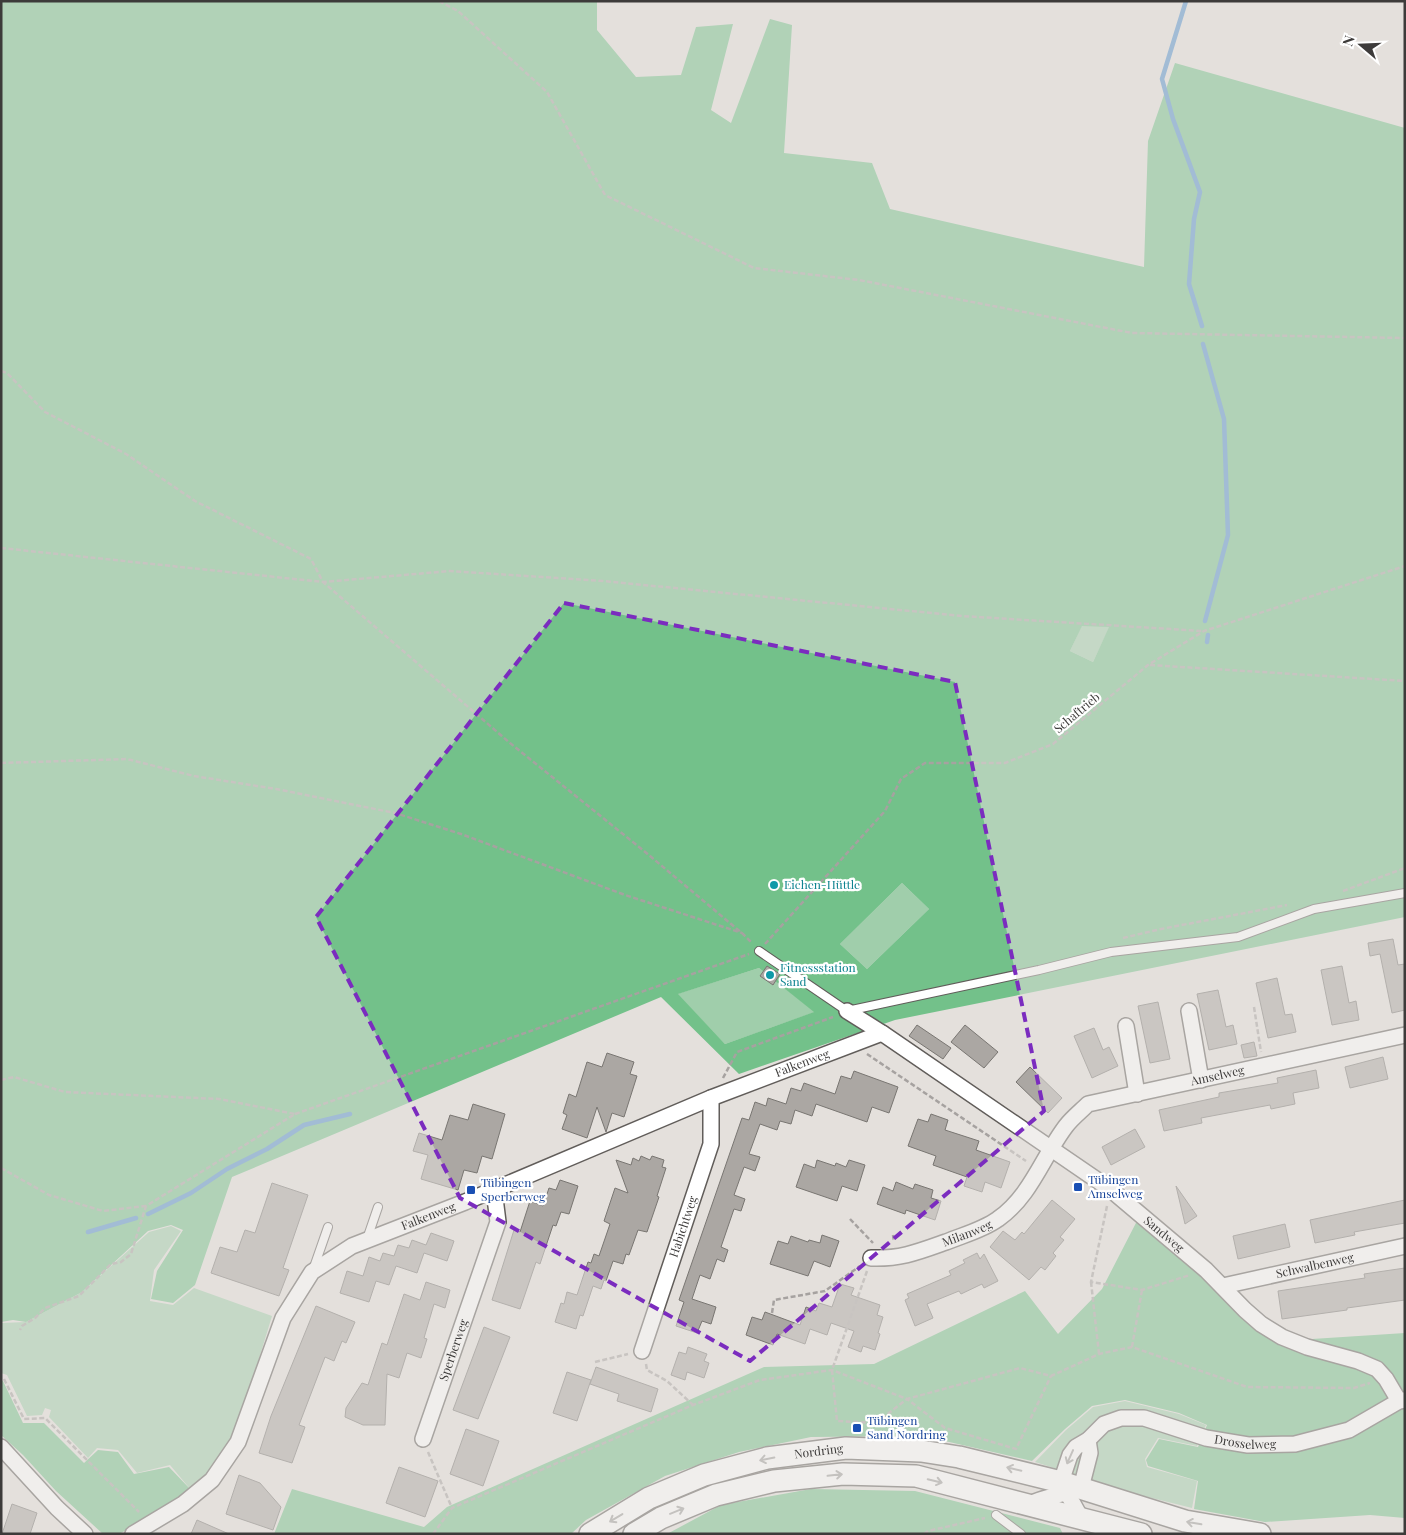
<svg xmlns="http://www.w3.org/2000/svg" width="1406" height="1535" font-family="'Playfair Display',serif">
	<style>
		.green { fill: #a0ceab }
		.forest { fill: #73c18a; fill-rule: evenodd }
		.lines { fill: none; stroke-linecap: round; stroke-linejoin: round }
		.stream { stroke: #5290cc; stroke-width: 4.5 }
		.building { fill: #aba7a3; stroke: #797672 }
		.lane-casing { stroke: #615d5a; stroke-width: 10 }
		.street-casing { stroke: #615d5a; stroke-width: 18 }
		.secondary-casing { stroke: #615d5a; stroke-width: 24 }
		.path { stroke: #a6a2a0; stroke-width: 2.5; stroke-dasharray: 5 2.5; stroke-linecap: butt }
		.lane { stroke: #fff; stroke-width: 8 }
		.street { stroke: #fff; stroke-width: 15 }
		.secondary { stroke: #fff; stroke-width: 21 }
		.oneway { stroke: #9e9d9c }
		.marked { fill: none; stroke: #7b2cbf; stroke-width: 4; stroke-dasharray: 10 6; stroke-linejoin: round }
		.culture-dot { fill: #0f9aa8; stroke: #fff; stroke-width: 2 }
		.transit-dot { fill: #1a4fb4; stroke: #fff; stroke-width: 2 }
		.labels { text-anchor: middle; stroke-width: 4.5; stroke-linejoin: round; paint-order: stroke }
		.street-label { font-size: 12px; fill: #3d3b3a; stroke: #fff }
		.culture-label { font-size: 12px; fill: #0d838f; stroke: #fff; text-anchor: start }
		.transit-label { font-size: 12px; fill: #164399; stroke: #fff; text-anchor: start }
	</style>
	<rect width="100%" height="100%" fill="#e4e0dc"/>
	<!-- green -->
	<path class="green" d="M1082 625 1110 626 1093 662 1070 651Z
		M902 883 929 909 867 969 840 944Z
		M759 968 815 1012 725 1044 677 994Z
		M171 1226 181 1231 154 1270 150 1301 173 1305 194 1288 272 1316 239 1424 215 1466 191 1490 170 1465 137 1473 118 1450 97 1448 88 1458 49 1417 51 1410 45 1408 42 1415 27 1416 7 1375 1 1373V1323L26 1322 82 1292 149 1232Z
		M1125 1401 1179 1414 1206 1425 1197 1446 1158 1438 1145 1459 1147 1467 1197 1481 1192 1508 1140 1495 1035 1462 1066 1430 1093 1407Z"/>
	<!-- forest -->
	<path class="forest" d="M1 1H597V30L636 77 681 75 696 27 733 24 711 110 731 123 770 19 792 25 784 153 872 163 890 209 1144 267 1148 141 1175 63 1405 128V917L895 1020 739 1074 661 997 232 1177 195 1285 173 1303 151 1299 157 1271 183 1230 171 1225 148 1231 82 1292 26 1322 13 1320 1 1322ZM1082 626 1109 627 1093 662 1070 651ZM902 883 929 909 867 969 840 944ZM759 968 814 1012 725 1044 678 994Z
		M1138 1219 1274 1340 1312 1339 1405 1333V1518L1370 1515 1265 1522 1194 1509 1198 1481 1148 1466 1146 1460 1159 1439 1198 1447 1207 1425 1179 1413 1125 1400 1092 1406 1065 1429 1032 1461 923 1436 811 1437 739 1452 665 1476 586 1520 571 1534H274L292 1489 424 1527 447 1507 764 1367 874 1364 1025 1291 1058 1334 1102 1289Z
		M1 1380 3 1381 23 1423H44L84 1463 98 1450 118 1452 134 1474 169 1467 191 1490 151 1517 119 1534H103L56 1491 23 1455 1 1435Z
		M811 1489 915 1491 1060 1528 1063 1534H667L721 1505Z"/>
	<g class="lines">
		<!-- stream -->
		<path class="stream" d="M1186 1 1162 79 1173 119 1200 192 1194 219 1189 284 1202 326
			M1203 344 1224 419 1228 535 1205 621
			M1207 642 1208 635
			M148 1214 191 1193 227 1169 267 1149 304 1125 350 1114
			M88 1232 136 1218"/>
	</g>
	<!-- building -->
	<path class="building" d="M1393 939 1398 965 1405 964V1010L1392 1013 1380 954 1370 956 1368 943Z
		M767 966 780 974 773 985 760 976Z
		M1342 966 1349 1003 1356 1001 1359 1020 1332 1025 1321 970Z
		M1277 978 1285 1015 1292 1014 1296 1032 1268 1038 1256 983Z
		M1218 990 1226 1027 1233 1025 1237 1044 1209 1050 1197 994Z
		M1158 1002 1170 1059 1150 1063 1138 1006Z
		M917 1025 951 1048 943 1059 909 1036Z
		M965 1025 998 1052 984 1068 951 1042Z
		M1094 1028 1103 1050 1109 1047 1118 1066 1092 1078 1074 1036Z
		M1254 1042 1257 1056 1244 1058 1241 1045Z
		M607 1053 634 1062 630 1074 637 1076 624 1117 612 1113 606 1132 597 1107 587 1138 562 1129 567 1115 563 1113 569 1094 576 1097 587 1062 602 1067Z
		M1383 1057 1388 1079 1350 1088 1345 1067Z
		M1030 1067 1062 1098 1048 1113 1016 1082Z
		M1316 1070 1319 1088 1293 1093 1295 1104 1271 1109 1270 1105 1201 1118 1202 1123 1164 1131 1159 1110 1219 1097V1093L1278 1083 1277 1078Z
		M854 1071 898 1087 889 1113 872 1107 867 1122 816 1104 812 1116 795 1110 791 1124 780 1121 777 1130 760 1124 749 1154 760 1157 755 1171 744 1167 734 1195 745 1199 741 1211 734 1209 721 1247 728 1250 724 1262 717 1259 710 1279 700 1275 692 1299 716 1307 711 1324 702 1321 697 1333 676 1326 684 1302 679 1300 742 1118 749 1120 755 1102 766 1106 768 1098 786 1104 791 1088 801 1091 804 1083 835 1094 841 1076 851 1079Z
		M473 1104 505 1114 492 1159 482 1156 477 1173 464 1170 458 1190 421 1179 428 1155 413 1151 419 1133 442 1140 450 1115 468 1120Z
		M931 1114 948 1120 945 1130 979 1141 976 1150 1010 1162 1001 1188 985 1182 982 1192 964 1186 967 1177 933 1165 936 1156 908 1146 918 1119 928 1122Z
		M1135 1129 1145 1147 1111 1165 1102 1147Z
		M641 1156 650 1160 652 1156 664 1160 662 1167 666 1168 657 1196 659 1197 647 1232 638 1230 629 1255 626 1254 623 1264 613 1261 606 1281 604 1280 601 1289 593 1286 583 1316 580 1315 576 1329 555 1322 561 1303 564 1304 567 1292 577 1295 588 1262 591 1263 594 1254 599 1256 610 1224 604 1221 615 1188 628 1193 616 1160 631 1165 633 1158 639 1161Z
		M817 1160 835 1166 836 1163 846 1167 849 1160 865 1165 857 1191 842 1186 837 1201 796 1187 804 1164 815 1168Z
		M560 1180 578 1186 569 1214 561 1212 556 1226 553 1225 540 1264 536 1262 520 1309 492 1300 514 1230 520 1232 530 1201 543 1206 549 1188 556 1190Z
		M896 1182 913 1189 915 1184 933 1190 931 1198 941 1201 935 1220 906 1210 905 1214 877 1204 883 1187 893 1191Z
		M272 1183 308 1195 283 1268 289 1270 279 1296 211 1273 220 1247 237 1252 245 1230 255 1233Z
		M1176 1186 1197 1216 1185 1224Z
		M1052 1200 1075 1219 1060 1237 1064 1240 1053 1253 1056 1256 1045 1270 1041 1267 1029 1280 990 1247 1003 1231 1015 1240 1022 1232 1024 1234Z
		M1405 1200V1223L1354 1232 1355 1235 1315 1243 1310 1220Z
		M1285 1224 1290 1247 1238 1259 1233 1236Z
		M431 1233 454 1241 447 1261 424 1253 417 1273 396 1266 389 1285 376 1281 369 1302 340 1293 347 1271 363 1276 369 1257 380 1261 383 1253 394 1256 398 1245 409 1248 412 1240 426 1245Z
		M822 1235 839 1241 830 1267 814 1261 808 1276 770 1264 778 1241 788 1244 791 1236 808 1242 809 1240 820 1243Z
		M977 1253 980 1259 984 1254 998 1281 984 1288 982 1284 961 1294 959 1291 927 1304 933 1318 915 1326 905 1300 909 1298 907 1294 951 1275 949 1271 965 1263 963 1260Z
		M1405 1268V1300L1347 1308V1310L1282 1319 1278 1291 1365 1278 1364 1274Z
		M426 1282 450 1290 445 1308 434 1304 424 1338 427 1339 421 1358 407 1353 399 1378 387 1374 385 1425H363L345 1417 346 1408 362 1383 368 1385 382 1343 387 1345 404 1294 420 1300Z
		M840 1284 854 1288 851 1295 880 1305 877 1315 883 1317 878 1333 880 1334 875 1350 863 1346 861 1352 848 1347 854 1331 831 1323 827 1335 810 1329 805 1344 777 1334 773 1345 746 1335 752 1317 762 1320 765 1312 800 1325 806 1307 816 1311 819 1303 832 1307Z
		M316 1306 355 1322 346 1343 342 1341 334 1361 325 1357 299 1425 305 1427 292 1463 259 1453 271 1416Z
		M484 1327 510 1337 478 1419 453 1410Z
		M688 1347 707 1354 704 1361 709 1363 704 1378 687 1372 685 1380 671 1375 679 1352 686 1354Z
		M596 1367 658 1389 651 1412 617 1401 619 1394 590 1384Z
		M567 1372 591 1380 577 1421 553 1413Z
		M466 1429 499 1441 483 1486 450 1474Z
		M399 1467 438 1481 425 1517 386 1503Z
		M239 1475 260 1483 281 1507 273 1530 226 1514Z
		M12 1504 37 1513 30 1534H2Z
		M197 1520 229 1534H191Z"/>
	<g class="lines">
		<defs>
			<path id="lane" d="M759 951 847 1011 1039 970 1111 952 1238 937 1314 909 1405 893
				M367 1239 378 1207
				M313 1270 328 1227
				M996 1515 1021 1534"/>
			<g id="street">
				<path id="s1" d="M847 1011 882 1033 1110 1189 1206 1270 1245 1310 1261 1324 1282 1337 1307 1347 1358 1361 1377 1369 1386 1379 1399 1401"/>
				<path d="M1189 1011 1201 1080"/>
				<path d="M1126 1026 1137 1094"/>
				<path id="s2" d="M871 1258C901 1259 918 1252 946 1242 963 1235 983 1230 998 1219 1031 1196 1043 1156 1066 1126 1072 1118 1081 1111 1088 1104L1405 1035"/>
				<path id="s3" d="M1223 1286 1405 1246"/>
				<path id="s4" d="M642 1351 711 1144V1098"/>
				<path id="s5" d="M423 1439 498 1222 494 1190"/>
				<path d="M1 1447 57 1508 85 1534"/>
				<path d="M1030 1504C1046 1496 1064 1495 1081 1488L1090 1453 1088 1440"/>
				<path id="s6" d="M1081 1518 1061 1482 1070 1455 1076 1447 1088 1440 1104 1424 1121 1418H1144L1206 1438 1248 1445 1295 1444 1349 1430 1399 1401 1405 1400"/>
				<path id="s7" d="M133 1534 183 1504 212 1480 238 1442 283 1318 312 1272 352 1246 465 1202 711 1098 882 1033"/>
			</g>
			<g id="secondary">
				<path id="s8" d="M590 1534 649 1498 704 1475 767 1458 846 1448 921 1451 959 1457 1061 1482 1185 1521 1260 1534"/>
				<path d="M634 1534 661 1518 716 1495 774 1481 843 1474 916 1476 1141 1534"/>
			</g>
		</defs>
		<!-- lane casing -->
		<use href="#lane" class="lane-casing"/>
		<!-- street casing -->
		<use href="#street" class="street-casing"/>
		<!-- secondary casing -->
		<use href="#secondary" class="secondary-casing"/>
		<!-- path -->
		<path class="path" d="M439 1 458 11 547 92 605 195 754 268 859 280 1132 333 1405 338
			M1 371 7 373 45 412 126 454 195 501 311 559 323 582 510 743 644 851 743 934 751 942
			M1 548 323 582 450 571 603 581 962 616 1202 631
			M1150 665 1405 681
			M1 763 127 759 194 776 276 789 395 813 461 834 625 895 742 933
			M1343 891 1405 868
			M1123 938 1161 929 1287 905
			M765 944 885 811 901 779 925 763H1005L1053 744 1148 665 1204 631 1405 566
			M1254 1007 1261 1052
			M867 1054 1026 1161
			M723 1078 737 1052 833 1017
			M1 1080 14 1077 65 1092 219 1099 295 1114 146 1206 131 1254 121 1262 111 1264 79 1296 45 1308 35 1318 22 1326 20 1330
			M295 1114 749 954
			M1 1168 49 1195 103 1211 145 1206
			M1107 1206 1091 1282 1142 1290 1190 1275
			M850 1219 873 1243
			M893 1235 894 1241
			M867 1271 832 1370 837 1421 876 1423 907 1399 945 1428 1016 1449 1051 1376
			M1091 1282 1099 1354
			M772 1313 774 1300 825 1291 860 1266
			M1132 1347 1142 1290
			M595 1362 628 1354
			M646 1364 647 1370 667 1381 693 1405
			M4 1379 24 1419 45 1418 139 1512
			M428 1452 452 1508
			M433 1534 452 1508 693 1405 760 1380 832 1370 907 1399 1020 1368 1051 1376 1099 1354 1132 1347 1247 1387 1354 1388 1370 1383
			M924 1534 928 1531 985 1518"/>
		<!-- lane -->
		<use href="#lane" class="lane"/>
		<!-- street -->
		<use href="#street" class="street"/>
		<!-- secondary -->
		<use href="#secondary" class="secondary"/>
	</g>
	<!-- one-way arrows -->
	<defs><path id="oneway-shaft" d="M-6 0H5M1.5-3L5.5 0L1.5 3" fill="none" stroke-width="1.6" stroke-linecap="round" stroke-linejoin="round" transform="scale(1.25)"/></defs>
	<g class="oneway">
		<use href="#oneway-shaft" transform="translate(1070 1457) rotate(114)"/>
		<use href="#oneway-shaft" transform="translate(767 1459) rotate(169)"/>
		<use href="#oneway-shaft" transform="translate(1014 1469) rotate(-167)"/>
		<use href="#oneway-shaft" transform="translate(835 1475) rotate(-6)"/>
		<use href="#oneway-shaft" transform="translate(935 1481) rotate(13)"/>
		<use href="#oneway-shaft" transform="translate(677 1511) rotate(-22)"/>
		<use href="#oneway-shaft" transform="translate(616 1518) rotate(149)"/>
		<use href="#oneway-shaft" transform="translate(1194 1523) rotate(-170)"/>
	</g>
	<!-- marked area -->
	<path d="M0 0H1406V1535H0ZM564 603 955 682 1044 1111 750 1361 460 1198 316 917Z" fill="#e4e0dc" fill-opacity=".55" fill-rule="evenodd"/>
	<path class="marked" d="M564 603 955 682 1044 1111 750 1361 460 1198 316 917Z"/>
	<!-- markers -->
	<g class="culture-dot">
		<circle cx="774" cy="885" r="5"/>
		<circle cx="770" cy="975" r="5"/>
	</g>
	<g class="transit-dot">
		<rect x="1073" y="1182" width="10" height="10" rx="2.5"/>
		<rect x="466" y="1185" width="10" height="10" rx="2.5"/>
		<rect x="852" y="1423" width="10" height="10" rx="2.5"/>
	</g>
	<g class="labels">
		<!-- street labels -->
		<g class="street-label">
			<text transform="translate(1077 713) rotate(-40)" y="4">Schaftrieb</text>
			<text dy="4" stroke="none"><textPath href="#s7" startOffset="862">Falkenweg</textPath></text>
			<text dy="4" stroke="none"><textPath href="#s2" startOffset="414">Amselweg</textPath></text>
			<text dy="4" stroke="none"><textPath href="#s7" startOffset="458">Falkenweg</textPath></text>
			<text dy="4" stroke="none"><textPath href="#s4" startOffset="131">Habichtweg</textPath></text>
			<text dy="4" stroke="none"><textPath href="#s2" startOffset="100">Milanweg</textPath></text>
			<text dy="4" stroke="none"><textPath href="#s1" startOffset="388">Sandweg</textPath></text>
			<text dy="4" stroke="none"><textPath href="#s3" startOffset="94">Schwalbenweg</textPath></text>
			<text dy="4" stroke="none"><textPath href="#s5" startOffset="94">Sperberweg</textPath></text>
			<text dy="4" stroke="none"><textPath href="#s6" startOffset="262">Drosselweg</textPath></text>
			<text dy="4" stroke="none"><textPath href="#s8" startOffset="246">Nordring</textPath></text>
		</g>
		<!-- culture labels -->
		<g class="culture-label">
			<text x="784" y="889">Eichen-Hüttle</text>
			<text x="780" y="972">Fitnessstation<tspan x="780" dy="14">Sand</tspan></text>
		</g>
		<!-- transit labels -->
		<g class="transit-label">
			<text x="1088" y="1184">Tübingen<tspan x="1088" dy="14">Amselweg</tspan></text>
			<text x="481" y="1187">Tübingen<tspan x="481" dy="14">Sperberweg</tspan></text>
			<text x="867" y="1425">Tübingen<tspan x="867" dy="14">Sand Nordring</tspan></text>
		</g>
	</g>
	<!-- border -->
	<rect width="1406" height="1535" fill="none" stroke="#3d3b3a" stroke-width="5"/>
	<!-- north arrow -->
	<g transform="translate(1361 45) rotate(289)" stroke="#ffffff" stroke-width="4" paint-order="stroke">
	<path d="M0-4L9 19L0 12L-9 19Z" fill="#3d3b3a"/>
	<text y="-8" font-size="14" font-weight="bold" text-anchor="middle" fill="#3d3b3a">N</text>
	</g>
</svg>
